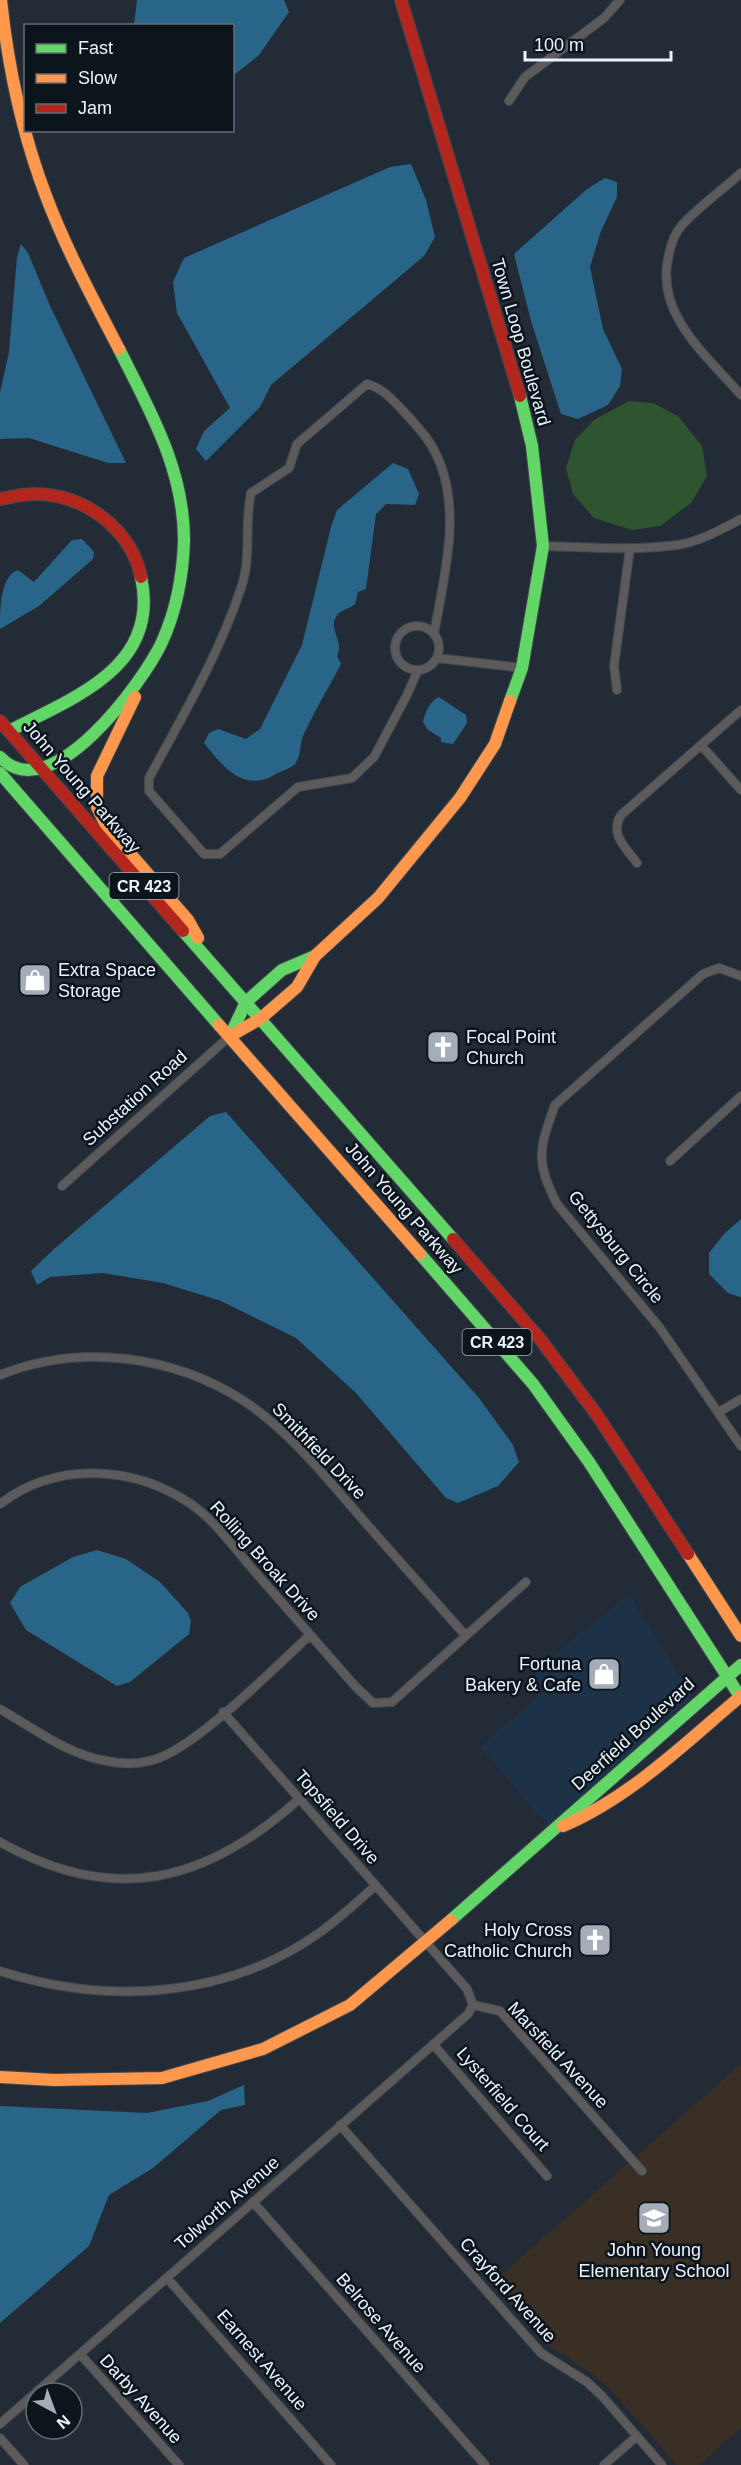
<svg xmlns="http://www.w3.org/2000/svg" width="741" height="2465" font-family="Arial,sans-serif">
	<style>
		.built { fill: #1d3247 }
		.education { fill: #392f24 }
		.green { fill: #2e552f }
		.water { fill: #296489 }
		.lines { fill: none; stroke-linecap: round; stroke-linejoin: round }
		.street-casing { stroke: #414850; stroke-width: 10 }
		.fast-casing { stroke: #414850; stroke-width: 14 }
		.slow-casing { stroke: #414850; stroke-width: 14 }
		.jam-casing { stroke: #414850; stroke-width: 14 }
		.street { stroke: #5d5a5b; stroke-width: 8 }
		.fast { stroke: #63d668; stroke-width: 12 }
		.slow { stroke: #ff974d; stroke-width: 12 }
		.jam { stroke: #b3261e; stroke-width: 12 }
		.labels { text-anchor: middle; stroke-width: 5; stroke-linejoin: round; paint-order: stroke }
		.shield { fill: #0c141c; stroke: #a8b1ba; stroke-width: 1.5 }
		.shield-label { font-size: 16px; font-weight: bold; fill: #ebf4fe }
		.street-label { font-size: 18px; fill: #ebf4fe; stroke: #0c141c }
		.poi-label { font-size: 18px; fill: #ebf4fe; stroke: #0c141c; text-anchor: start }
	</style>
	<rect width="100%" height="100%" fill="#232c36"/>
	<!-- built -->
	<path class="built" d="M629 1594 693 1698 548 1825 480 1748 543 1691 534 1671Z"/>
	<!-- education -->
	<path class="education" d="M741 2064V2428L699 2465H677L610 2389 595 2376 549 2345 492 2283Z"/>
	<!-- green -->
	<path class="green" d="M629 401 653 403 678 416 702 446 707 476 691 503 660 526 632 530 594 518 573 494 566 468 575 440 594 420Z"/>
	<!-- water -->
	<path class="water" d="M137 0H284L289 12 259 55 233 76 232 26 134 25Z
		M411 164 426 200 435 237 424 256 271 385 260 407 206 461 196 449 204 431 230 408 177 313 173 282 184 258 390 167Z
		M605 178 617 182V197L601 231 590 267 603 329 622 369 620 386 608 405 578 419 561 414 531 321 514 254 587 189Z
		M21 244 28 253 51 308 126 463H108L29 438 0 439V393L9 352 17 257Z
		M393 463 408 469 419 494 415 505 386 504 376 514 366 589 358 592 355 604C349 609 343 609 338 614 326 628 345 641 337 656L341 664C329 687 315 710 304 734 299 744 302 754 295 764 290 769 281 771 274 775 244 793 222 766 204 743L209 733 218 729 246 739 260 729 302 645 331 527 337 510Z
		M82 539 94 552 93 559 39 606 0 629C0 609 0 576 18 570L34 582 72 540Z
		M439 697 466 715 467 723 453 744 441 742V738L428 730 423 722C425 712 430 701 439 697Z
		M226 1112 479 1398 513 1445 519 1462 498 1486 458 1503 446 1498 356 1393 296 1338 221 1301 163 1283 103 1273 50 1277 37 1285 31 1271 54 1249 210 1116Z
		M741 1219V1297H740L728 1293 709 1274V1253L724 1234Z
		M97 1550 126 1559 160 1582 188 1613 191 1621 189 1634 130 1682 117 1686 26 1630 10 1603 20 1587 73 1557Z
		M244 2085 245 2105 221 2110 153 2168 109 2195 89 2246 0 2323V2106L147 2113 208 2101Z"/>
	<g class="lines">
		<defs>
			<path id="street" d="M509 101 525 77 604 18 620 0
				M741 173C722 190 700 206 682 225 674 234 670 247 668 259 656 315 707 356 741 395
				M543 546C588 547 633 551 677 545 699 542 722 529 741 519
				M395 648a22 22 0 1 1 44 0a22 22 0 1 1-44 0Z
				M437 658 522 668
				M418 670 407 695 374 757 352 778 298 787 220 854H204L149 791V778C182 717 219 655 241 588 252 557 244 525 251 493L289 468 297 444 367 384C383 388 394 401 406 414 416 425 427 436 434 450 464 506 444 576 434 634
				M617 690 614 666 630 548
				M701 745 741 790
				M637 863C626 848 609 834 621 815L741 710
				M741 976 719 968 703 974 555 1105C539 1149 535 1161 557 1204L660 1328 741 1446
				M670 1161 741 1096
				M62 1186 230 1036
				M0 1375C79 1343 173 1355 244 1401 286 1429 319 1469 351 1506 389 1550 428 1593 466 1636
				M719 1412 741 1399
				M0 1504C56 1461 133 1465 191 1504 213 1519 233 1546 250 1566 285 1606 320 1646 355 1686L373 1703 392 1702 526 1582
				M0 1709C33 1728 68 1755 107 1761 121 1764 139 1764 153 1760 195 1749 275 1667 310 1635
				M223 1712 467 1989 473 2005
				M0 1842C113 1906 206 1883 299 1799
				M0 1971C106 2005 226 1999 319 1933 339 1919 357 1902 375 1886
				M473 2005 500 2011 642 2171
				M433 2044 547 2176
				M340 2125 541 2353 587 2382 602 2396 662 2465
				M253 2202 485 2465
				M167 2278 331 2465
				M80 2354 179 2465
				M0 2424 468 2014 473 2005
				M0 2438 24 2465
				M604 2465 637 2436"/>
			<path id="fast" d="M510 701 522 668 543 546 532 446 520 396
				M9 731C73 698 161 667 141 577
				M0 757C50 811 144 681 162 642 176 611 183 575 184 540 184 469 150 411 119 349
				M0 773 219 1025
				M183 931 453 1239
				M230 1036 246 1002 282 970 315 956
				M420 1254 533 1384 589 1462 741 1698
				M451 1920 741 1665"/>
			<path id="slow" d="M1 0C8 67 22 133 46 196 66 249 93 299 119 349
				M135 697 97 776V807L107 827 188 920 198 938
				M219 1025 420 1254
				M230 1036 260 1019 297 987 315 956 378 898 460 798 495 744 510 701
				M688 1554 741 1636
				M563 1826C631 1797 685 1743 741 1696
				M0 2077 54 2080 162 2078 263 2049 350 2005 451 1920"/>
			<path id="jam" d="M401 0 520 396
				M0 499C12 497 25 493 37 494 85 495 131 529 141 577
				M0 721 183 931
				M453 1239 540 1339 597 1415 688 1554"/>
		</defs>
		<!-- street casing -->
		<use href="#street" class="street-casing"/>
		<!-- fast casing -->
		<use href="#fast" class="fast-casing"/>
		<!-- slow casing -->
		<use href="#slow" class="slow-casing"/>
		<!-- jam casing -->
		<use href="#jam" class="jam-casing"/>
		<!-- street -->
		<use href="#street" class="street"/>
		<!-- fast -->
		<use href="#fast" class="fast"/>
		<!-- slow -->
		<use href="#slow" class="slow"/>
		<!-- jam -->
		<use href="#jam" class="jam"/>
	</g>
	<!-- icons -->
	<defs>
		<symbol id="shop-square" viewBox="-11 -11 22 22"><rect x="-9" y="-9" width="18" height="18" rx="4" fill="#a5aeb8" stroke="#0c141c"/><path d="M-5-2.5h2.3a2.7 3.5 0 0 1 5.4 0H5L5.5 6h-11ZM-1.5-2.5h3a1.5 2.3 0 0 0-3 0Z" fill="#fff"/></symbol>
		<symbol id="church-square" viewBox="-11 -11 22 22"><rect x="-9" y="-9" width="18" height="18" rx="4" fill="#a5aeb8" stroke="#0c141c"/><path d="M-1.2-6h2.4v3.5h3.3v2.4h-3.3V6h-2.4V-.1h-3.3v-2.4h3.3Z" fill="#fff"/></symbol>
		<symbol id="school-square" viewBox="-11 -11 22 22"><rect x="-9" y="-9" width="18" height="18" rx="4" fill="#a5aeb8" stroke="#0c141c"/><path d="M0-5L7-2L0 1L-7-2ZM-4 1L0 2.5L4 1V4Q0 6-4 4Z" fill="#fff"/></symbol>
	</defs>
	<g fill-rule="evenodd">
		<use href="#shop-square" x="16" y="961" width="38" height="38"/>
		<use href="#church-square" x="424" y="1028" width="38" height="38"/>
		<use href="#shop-square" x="585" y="1655" width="38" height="38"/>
		<use href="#church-square" x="576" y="1921" width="38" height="38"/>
		<use href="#school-square" x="635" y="2199" width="38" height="38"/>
	</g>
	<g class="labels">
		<!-- shield labels -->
		<g class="shield">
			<rect x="109.5" y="873" width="69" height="26" rx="4.5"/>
			<rect x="462.5" y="1329" width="69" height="26" rx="4.5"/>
		</g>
		<g class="shield-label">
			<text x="144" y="892">CR 423</text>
			<text x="497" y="1348">CR 423</text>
		</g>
		<!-- street labels -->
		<g class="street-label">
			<text transform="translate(521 342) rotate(74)" y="6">Town Loop Boulevard</text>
			<text transform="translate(82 787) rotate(49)" y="6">John Young Parkway</text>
			<text transform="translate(135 1098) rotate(-42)" y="6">Substation Road</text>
			<text transform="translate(404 1208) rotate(49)" y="6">John Young Parkway</text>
			<text transform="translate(616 1247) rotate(51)" y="6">Gettysburg Circle</text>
			<text transform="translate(319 1451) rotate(46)" y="6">Smithfield Drive</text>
			<text transform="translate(265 1561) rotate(48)" y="6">Rolling Broak Drive</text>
			<text transform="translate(633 1734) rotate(-42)" y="6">Deerfield Boulevard</text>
			<text transform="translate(337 1817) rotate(49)" y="6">Topsfield Drive</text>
			<text transform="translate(558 2055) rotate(47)" y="6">Marsfield Avenue</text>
			<text transform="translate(503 2099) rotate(49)" y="6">Lysterfield Court</text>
			<text transform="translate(227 2203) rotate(-41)" y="6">Tolworth Avenue</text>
			<text transform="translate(508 2290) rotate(48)" y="6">Crayford Avenue</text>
			<text transform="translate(381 2323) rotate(49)" y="6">Belrose Avenue</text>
			<text transform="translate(262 2360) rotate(49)" y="6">Earnest Avenue</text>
			<text transform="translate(141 2399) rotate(48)" y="6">Darby Avenue</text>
		</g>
		<!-- poi labels -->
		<g class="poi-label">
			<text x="58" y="976">Extra Space<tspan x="58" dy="21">Storage</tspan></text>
			<text x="466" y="1043">Focal Point<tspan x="466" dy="21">Church</tspan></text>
			<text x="581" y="1670" text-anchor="end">Fortuna<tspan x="581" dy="21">Bakery &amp; Cafe</tspan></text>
			<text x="572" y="1936" text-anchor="end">Holy Cross<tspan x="572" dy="21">Catholic Church</tspan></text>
			<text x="654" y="2256" text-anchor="middle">John Young<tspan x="654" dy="21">Elementary School</tspan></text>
		</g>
	</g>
	<!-- legend -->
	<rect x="24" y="24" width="210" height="108" fill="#0c141c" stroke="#656e76" stroke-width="1.5"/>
	<rect x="36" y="44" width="30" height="9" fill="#63d668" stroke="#656e76" stroke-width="1.5"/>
	<text x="78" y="54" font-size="18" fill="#ebf4fe">Fast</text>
	<rect x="36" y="74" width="30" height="9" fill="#ff974d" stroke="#656e76" stroke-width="1.5"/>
	<text x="78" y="84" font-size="18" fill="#ebf4fe">Slow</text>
	<rect x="36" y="104" width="30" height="9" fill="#b3261e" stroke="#656e76" stroke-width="1.5"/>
	<text x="78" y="114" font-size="18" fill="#ebf4fe">Jam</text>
	<!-- north arrow -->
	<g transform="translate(54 2411) rotate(139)"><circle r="28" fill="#0c141c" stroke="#656e76" stroke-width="1.5"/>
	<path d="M0-4.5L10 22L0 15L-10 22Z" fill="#a5aeb8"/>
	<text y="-9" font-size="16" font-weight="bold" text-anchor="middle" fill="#ebf4fe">N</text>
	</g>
	<!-- scale -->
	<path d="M525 51v9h146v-9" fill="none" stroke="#ebf4fe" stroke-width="3"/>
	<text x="534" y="51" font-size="18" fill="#ebf4fe" stroke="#0c141c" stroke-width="4.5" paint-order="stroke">100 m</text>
</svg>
